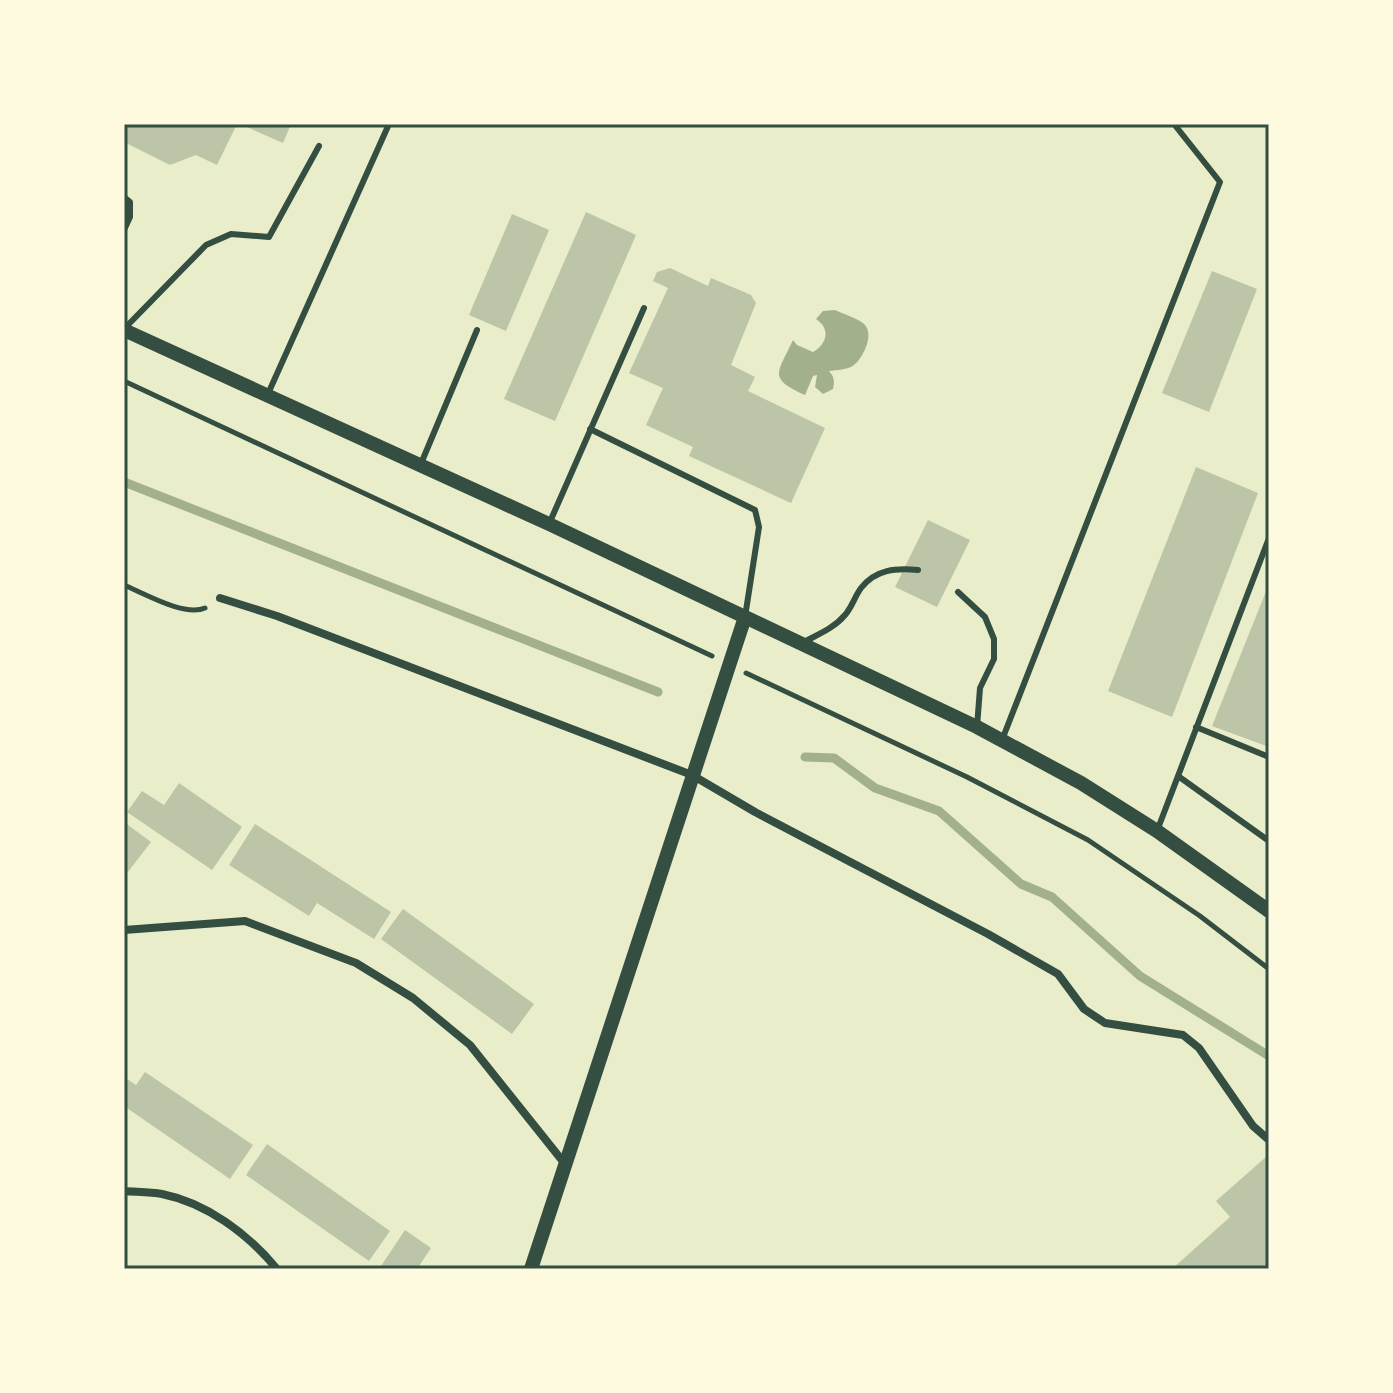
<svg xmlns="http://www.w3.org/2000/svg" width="1393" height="1393" font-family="Merriweather,serif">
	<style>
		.water { fill: #a3b18a }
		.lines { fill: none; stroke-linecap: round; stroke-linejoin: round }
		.stream { stroke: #a3b18a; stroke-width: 9 }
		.building { fill: #bcc5a7 }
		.path { stroke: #344e41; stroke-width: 5 }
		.service { stroke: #344e41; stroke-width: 6 }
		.minor { stroke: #344e41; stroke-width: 8 }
		.tertiary { stroke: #344e41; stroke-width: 14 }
		.neatline { fill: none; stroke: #344e41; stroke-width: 3 }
	</style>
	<rect width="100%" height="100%" fill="#e9edc9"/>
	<!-- water -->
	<path class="water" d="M835 310C843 314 857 318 864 324 875 334 863 358 854 365 847 370 837 370 829 371 834 377 835 380 833 389L823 394 815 387 817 375 813 376 805 395C767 378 778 373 793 340L797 345 813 352C827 344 831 329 816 319L823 311Z"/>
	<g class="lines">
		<!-- stream -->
		<path class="stream" d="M124 482 658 692
			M805 757 834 758 875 788 939 811 1021 884 1052 897 1140 976 1269 1056"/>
	</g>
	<!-- building -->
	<path class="building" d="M124 124H237L217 165 196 155 170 165 124 142Z
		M240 124H291L283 143Z
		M586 212 636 235 555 421 504 399Z
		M512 214 549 230 506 331 469 315Z
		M670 268 708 286 711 278 751 295 756 303 731 365 755 377 748 391 825 428 791 503 689 456 693 447 646 425 663 388 629 373 668 288 653 281 657 272Z
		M1212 271 1257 289 1209 412 1162 393Z
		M1196 467 1258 493 1172 717 1108 691Z
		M928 520 970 540 937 607 895 587Z
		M1269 584V747L1212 726Z
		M179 783 242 827 212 870 127 812 142 791 164 805Z
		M124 822 151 842 124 877Z
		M255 824 391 912 374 939 317 903 309 916 229 865Z
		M403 909 534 1004 512 1034 381 939Z
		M145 1072 253 1145 230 1179 124 1106V1077L136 1085Z
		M267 1144 390 1231 369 1261 246 1175Z
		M1267 1156 1269 1269H1172L1230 1217 1216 1201Z
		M405 1230 431 1248 417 1269H379Z"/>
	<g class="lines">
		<!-- path -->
		<path class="path" d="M124 381 712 656
			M124 585C145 594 185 617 205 608
			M746 673 967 777 1088 840 1200 916 1269 969"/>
		<!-- service -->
		<path class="service" d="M124 197 130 202V217L124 230
			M124 329 206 245 231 234 269 237 319 146
			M267 396 389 124
			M590 429 755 510 759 527 745 617
			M420 466 477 330
			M549 524 644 308
			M958 592 985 617 994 639V659L980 688 977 727
			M804 642C819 634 834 628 845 615 852 607 855 596 861 588 876 569 896 568 918 570
			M1196 727 1269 757
			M1002 740 1220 182 1174 124
			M1178 776 1269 841
			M1157 831 1269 538"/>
		<!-- minor -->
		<path class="minor" d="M220 598 277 616 692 775 755 812 988 934 1058 974 1084 1009 1105 1023 1183 1035 1199 1048 1253 1126 1269 1140
			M124 930 245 921 356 963 413 998 470 1045 565 1164
			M124 1191C136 1192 150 1192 162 1194 207 1203 248 1234 277 1269"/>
		<!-- tertiary -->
		<path class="tertiary" d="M124 330 549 524 977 727 1081 783 1157 831 1269 911
			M531 1269 745 617"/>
	</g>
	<!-- border -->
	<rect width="1393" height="1393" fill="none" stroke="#fefae0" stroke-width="252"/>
	<rect x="126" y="126" width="1141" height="1141" class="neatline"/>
</svg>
